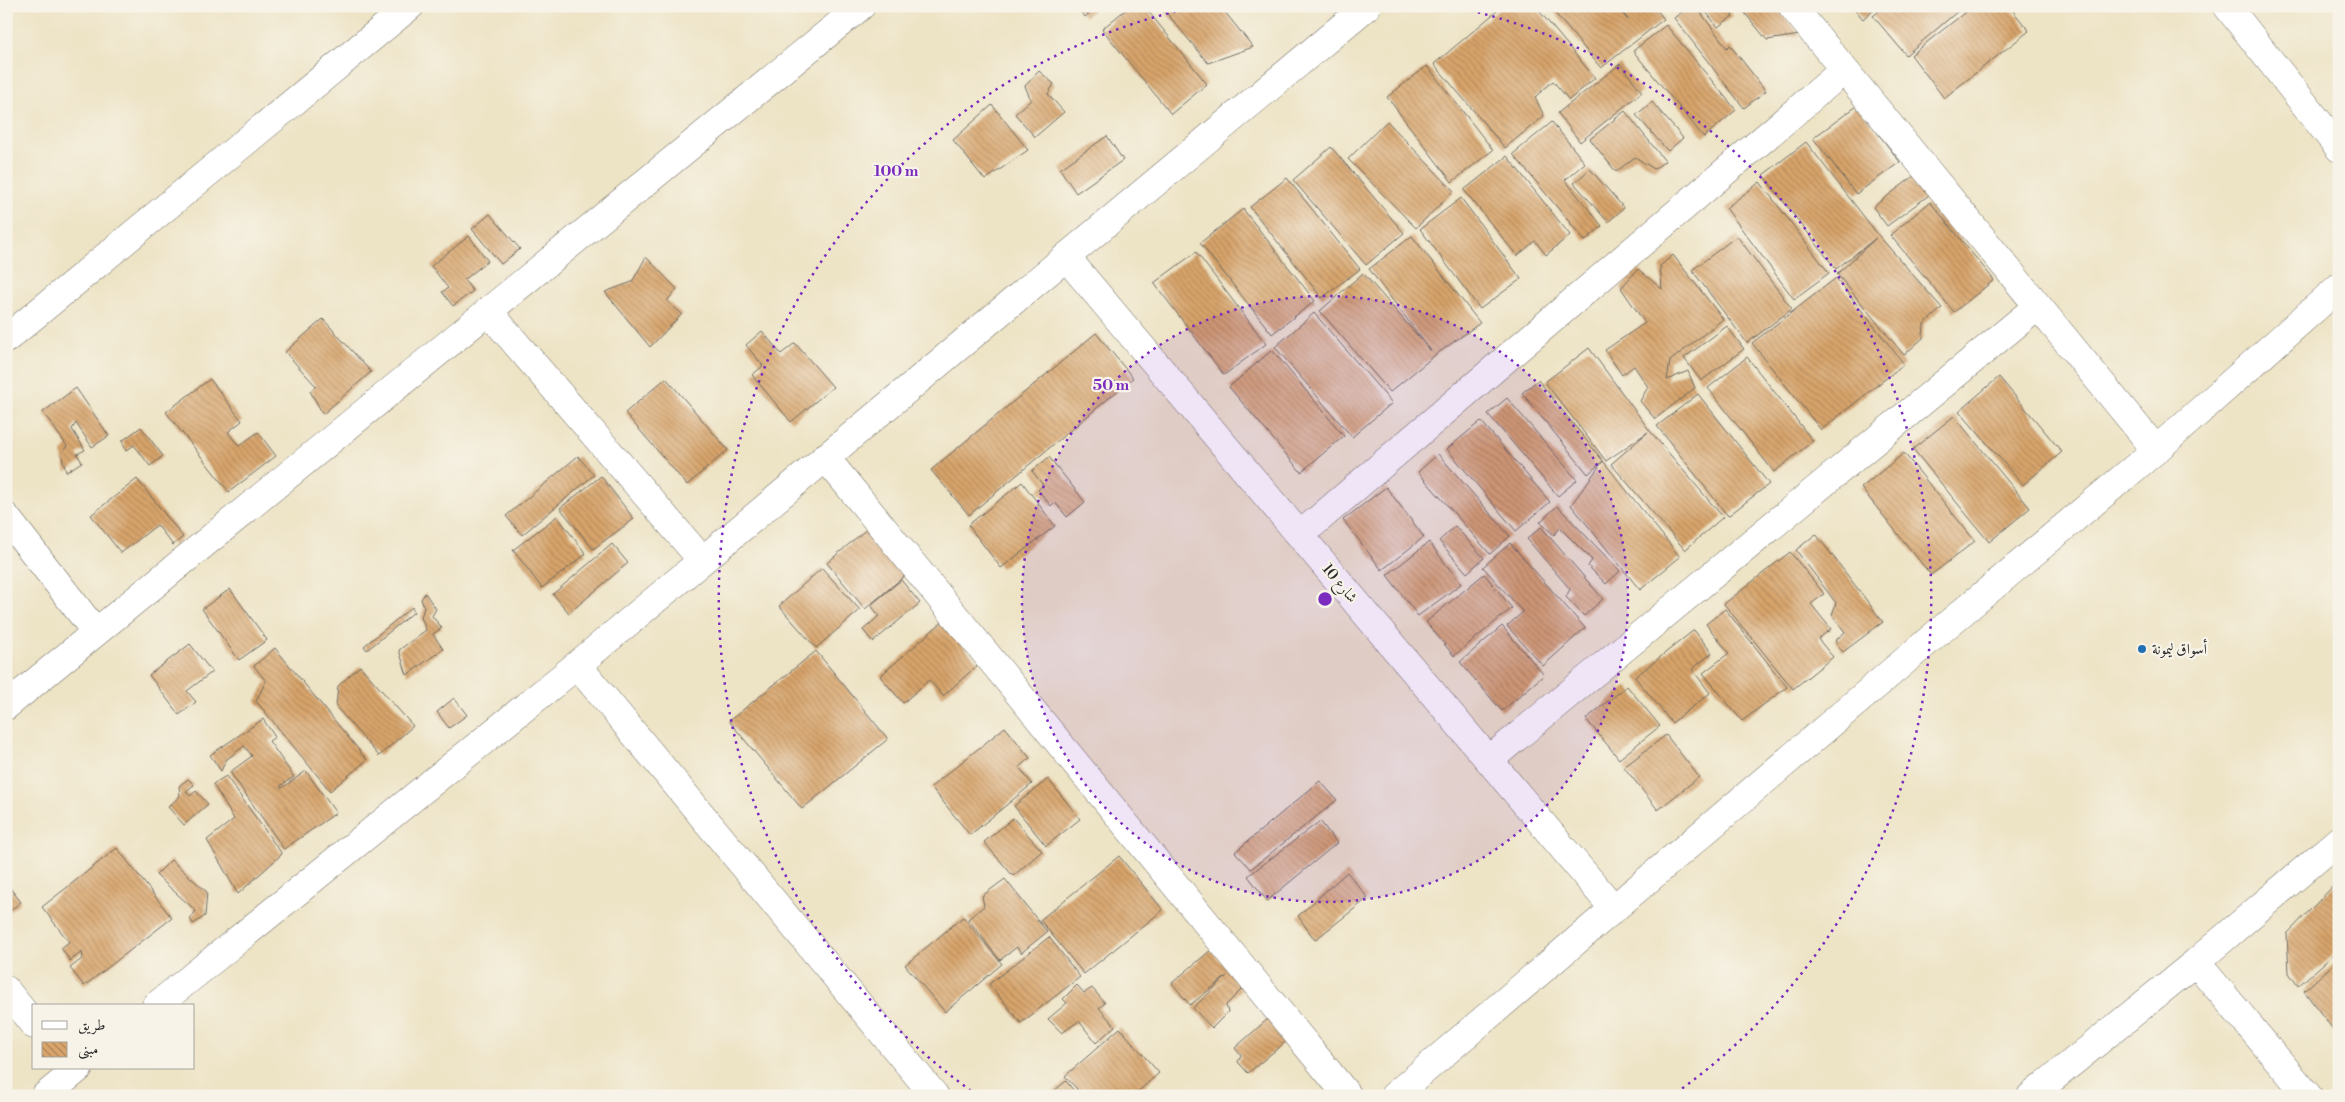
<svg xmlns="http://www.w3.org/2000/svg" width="2345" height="1102" font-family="'Libre Bodoni',Amiri,serif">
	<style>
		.building { fill: url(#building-back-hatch) }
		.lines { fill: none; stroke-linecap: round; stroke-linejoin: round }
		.minor-casing { stroke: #6f6b61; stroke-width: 29 }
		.minor { stroke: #fff; stroke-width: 28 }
		.ring { fill: none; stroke: #7b2cbf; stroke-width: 2.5; stroke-dasharray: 2.5 5 }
		.poi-dot { fill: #1f6fb2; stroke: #f7f3e8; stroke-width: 2 }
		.labels { text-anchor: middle; stroke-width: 4.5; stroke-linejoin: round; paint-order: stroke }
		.street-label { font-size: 15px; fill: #2b2b2b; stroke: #f7f3e8 }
		.poi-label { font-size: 15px; fill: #2b2b2b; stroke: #f7f3e8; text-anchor: start }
		.centre { fill: #7b2cbf; stroke: #f7f3e8; stroke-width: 2.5 }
		.ring-label { font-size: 15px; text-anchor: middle; font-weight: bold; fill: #7b2cbf; stroke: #f7f3e8; stroke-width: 4.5; stroke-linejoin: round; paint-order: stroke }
	</style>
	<defs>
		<pattern id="building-back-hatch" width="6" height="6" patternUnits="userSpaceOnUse" patternTransform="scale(1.25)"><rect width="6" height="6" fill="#d8a46b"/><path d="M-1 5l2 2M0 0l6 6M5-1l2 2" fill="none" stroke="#af8658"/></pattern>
	</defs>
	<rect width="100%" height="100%" fill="#f7f3e8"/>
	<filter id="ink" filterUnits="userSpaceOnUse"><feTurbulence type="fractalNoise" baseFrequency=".02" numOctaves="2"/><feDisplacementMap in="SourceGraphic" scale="10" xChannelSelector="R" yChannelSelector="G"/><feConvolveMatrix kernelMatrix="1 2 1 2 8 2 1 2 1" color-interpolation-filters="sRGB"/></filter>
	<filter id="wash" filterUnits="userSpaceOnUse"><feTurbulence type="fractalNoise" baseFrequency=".0096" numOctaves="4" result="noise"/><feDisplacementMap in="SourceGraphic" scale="20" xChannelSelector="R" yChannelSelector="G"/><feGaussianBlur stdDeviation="1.12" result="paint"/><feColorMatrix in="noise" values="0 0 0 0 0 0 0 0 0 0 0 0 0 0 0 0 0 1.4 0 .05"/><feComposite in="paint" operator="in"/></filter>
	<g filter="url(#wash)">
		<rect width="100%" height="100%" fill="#ede3c5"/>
		<g id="blocks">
			<!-- building -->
			<path class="building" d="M1076 6H1098L1085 17Z
				M1130 6H1144L1207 84 1171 114 1102 29Z
				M1161 6H1220L1253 47 1208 63Z
				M1503 6H1535L1595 78 1569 100 1553 81 1535 97 1544 116 1505 148 1434 64Z
				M1549 6H1616L1628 20 1618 6H1654L1664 19 1601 68Z
				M1690 6H1696L1727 48 1730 45 1766 91 1744 108 1674 18Z
				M1701 6H1725L1733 16 1718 27Z
				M1739 6H1776L1800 35 1767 40Z
				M1852 6H1877L1863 19Z
				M1885 6H1964L1906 55 1873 16Z
				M1973 6H2009L2029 31 1944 98 1911 55Z
				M1666 25 1736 110 1704 137 1633 51Z
				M1620 64 1642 92 1580 142 1558 113Z
				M1427 66 1493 150 1452 182 1387 97Z
				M1039 71 1054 84 1048 94 1064 112 1035 137 1015 114 1031 100 1025 86Z
				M1652 102 1683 138 1668 151 1636 115Z
				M992 105 1028 150 985 180 953 140Z
				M1857 106 1900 162 1856 194 1813 138Z
				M1625 111 1665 161 1654 169 1635 157 1616 172 1590 139Z
				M1387 121 1454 191 1416 228 1348 159Z
				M1552 122 1585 163 1565 180 1602 226 1585 241 1513 154Z
				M1107 136 1123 160 1076 193 1060 169Z
				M1806 142 1879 236 1942 308 1924 324 1923 338 1904 355 1837 274 1876 238 1836 269 1763 175Z
				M1331 147 1404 233 1366 265 1293 180Z
				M1507 156 1570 235 1546 255 1535 241 1517 256 1464 190Z
				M1590 169 1624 208 1608 222 1574 183Z
				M1914 176 1929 195 1887 226 1873 207Z
				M1287 178 1360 269 1322 298 1250 207Z
				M1760 182 1829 273 1794 299 1726 208Z
				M1461 198 1521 279 1480 309 1420 229Z
				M1930 202 1994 280 1954 312 1890 235Z
				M1243 209 1315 301 1272 334 1200 243Z
				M490 214 520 249 501 264 472 229Z
				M469 236 488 261 464 280 473 291 453 306 442 292 448 288 431 266Z
				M1412 236 1480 323 1434 356 1390 392 1320 311 1363 273 1431 351 1369 269Z
				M1737 236 1792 309 1747 343 1692 270Z
				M1196 252 1266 344 1224 375 1154 283Z
				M1673 255 1723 319 1670 361 1667 380 1688 371 1695 388 1655 419 1640 401 1648 387 1634 366 1622 375 1605 350 1645 323 1621 288 1638 269 1662 289 1660 266Z
				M646 257 677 289 667 301 682 314 650 347 605 292 632 282Z
				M1836 278 1904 364 1821 430 1752 343Z
				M1314 313 1392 403 1352 437 1275 347Z
				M323 319 371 372 323 414 310 391 316 386 285 352Z
				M1727 326 1744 349 1701 381 1684 358Z
				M762 331 781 354 795 343 833 387 791 422 752 375 763 366 746 345Z
				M1096 333 1133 378 969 515 931 470Z
				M1589 348 1650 431 1723 517 1685 550 1611 464 1648 432 1606 461 1545 382Z
				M1272 350 1344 436 1301 472 1229 387Z
				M1747 357 1813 441 1774 472 1708 388Z
				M1999 377 2062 452 2023 485 1959 411Z
				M666 378 728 450 687 485 625 413Z
				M210 379 242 421 228 432 239 446 258 432 276 456 229 492 166 412Z
				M1538 380 1603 461 1588 474 1522 393Z
				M76 388 109 436 92 447 76 423 72 429 85 450 77 454 82 462 66 472 61 454 67 446 43 412Z
				M1698 394 1769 484 1728 516 1657 426Z
				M1507 398 1577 480 1558 496 1488 414Z
				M1954 416 2030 508 1989 542 1913 449Z
				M1481 421 1550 502 1516 531 1447 449Z
				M141 427 163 456 150 466 134 445 126 451 122 441Z
				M1904 453 1975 541 1931 575 1861 488Z
				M1438 454 1510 536 1490 554 1418 472Z
				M578 456 594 475 522 535 506 516Z
				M1049 457 1085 502 1067 517 1055 502 1051 506 1038 490 1043 485 1032 471Z
				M1603 461 1680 557 1640 590 1571 505Z
				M601 476 634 519 593 549 560 508Z
				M137 479 183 537 173 545 157 525 121 553 91 515Z
				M1022 482 1055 526 1001 568 968 525Z
				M1386 487 1424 537 1382 570 1343 520Z
				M1557 506 1620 571 1606 584 1588 566 1592 560 1560 528 1554 535 1540 522Z
				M557 516 586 554 542 588 513 550Z
				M1455 526 1484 558 1467 573 1439 541Z
				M869 527 908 573 865 609 827 563Z
				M1541 527 1603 599 1584 616 1566 597 1570 589 1527 539Z
				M1816 534 1883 622 1843 652 1835 641 1845 632 1832 615 1836 603 1796 550Z
				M1429 542 1461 584 1418 616 1387 575Z
				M1510 543 1585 628 1543 666 1507 626 1523 612 1483 567Z
				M612 544 628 563 569 613 553 594Z
				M1790 552 1824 594 1811 604 1831 629 1818 639 1833 657 1793 689 1724 604Z
				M822 568 860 610 816 648 779 606Z
				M1484 574 1512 608 1454 656 1426 622Z
				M901 580 920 603 873 642 863 630 879 616 871 605Z
				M230 589 267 640 239 660 202 609Z
				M425 593 436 609 432 616 442 628 433 634 443 649 407 675 399 650 426 630 421 617 424 608 421 599Z
				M412 607 414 612 367 650 364 646Z
				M1725 609 1787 687 1742 721 1703 673 1729 653 1706 624Z
				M942 622 979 664 943 696 929 680 903 703 880 676Z
				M1502 626 1544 675 1502 711 1460 662Z
				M1694 630 1712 653 1692 669 1710 693 1672 723 1635 677Z
				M190 644 212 672 187 691 196 702 179 715 149 675Z
				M275 648 367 760 330 791 256 701 266 681 254 666Z
				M816 651 888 739 802 809 729 721Z
				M360 666 413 726 379 756 336 707 338 686Z
				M1627 686 1660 726 1619 759 1586 719Z
				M454 698 467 715 449 728 437 712Z
				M263 719 275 737 269 741 294 777 280 786 282 788 306 771 336 813 284 849 230 772 252 756 244 746 226 760 221 771 210 755Z
				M1005 727 1030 758 1019 767 1032 784 970 835 931 787Z
				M1666 735 1699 777 1658 810 1624 767Z
				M226 776 282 854 238 894 207 840 234 819 213 784Z
				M188 779 194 785 186 791 190 796 196 791 208 804 184 825 168 807 180 796 179 786Z
				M1048 779 1080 819 1046 846 1014 806Z
				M1320 781 1337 800 1251 869 1235 852Z
				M1013 818 1042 851 1013 876 984 842Z
				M1320 821 1337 843 1267 901 1248 876Z
				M117 848 172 918 84 986 70 968 83 958 82 952 70 961 61 948 69 942 42 907Z
				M1119 856 1163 910 1084 974 1040 920Z
				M171 860 207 892 205 916 193 924 190 918 196 911 156 875Z
				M1347 872 1368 898 1315 940 1298 916Z
				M1005 879 1047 932 1021 953 1017 947 1000 960 968 919 984 906 982 896Z
				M2339 880V950L2298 986 2289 973 2287 934Z
				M6 883 21 902 6 914Z
				M963 917 1002 964 945 1012 905 965Z
				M1049 937 1080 977 1021 1023 989 984Z
				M1211 950 1243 988 1226 1005 1228 1012 1212 1028 1193 1008 1227 976 1190 1005 1172 983Z
				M2339 959V1028L2335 1032 2304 991Z
				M1077 985 1084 993 1092 988 1105 1003 1099 1008 1115 1026 1096 1043 1079 1021 1062 1033 1048 1019 1067 1003 1063 999Z
				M1270 1017 1289 1039 1248 1073 1238 1062 1241 1055 1235 1048Z
				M1120 1028 1159 1073 1133 1096H1075L1077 1089 1065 1076Z
				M1066 1081 1074 1091 1072 1096H1048Z"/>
		</g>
	</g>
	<g filter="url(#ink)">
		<use href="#blocks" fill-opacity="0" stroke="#6f6b61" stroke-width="1"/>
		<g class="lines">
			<defs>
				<path id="minor" d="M1792 6 2156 450
					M2227 6 2339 148
					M1066 257 1614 909
					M488 311 702 560
					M6 339 410 6
					M825 457 1348 1096
					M6 517 95 631
					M1300 535 1844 70
					M577 665 935 1096
					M6 706 861 6
					M1489 760 2038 306
					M2196 962 2308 1096
					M6 990 34 1025
					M156 1006 577 665 1367 6
					M45 1096 79 1068
					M1394 1096 1934 636 2156 450 2339 287
					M2031 1096 2196 962 2339 840"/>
			</defs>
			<!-- minor casing -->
			<use href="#minor" class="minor-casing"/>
			<!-- minor -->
			<use href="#minor" class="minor"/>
		</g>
	</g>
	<!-- distance rings -->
	<circle cx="1325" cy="599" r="303" fill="#7b2cbf" fill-opacity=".12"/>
	<g class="ring">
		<circle cx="1325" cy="599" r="303"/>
		<path d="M977 1095A606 606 0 0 1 1194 7M1456 7A606 606 0 0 1 1673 1095"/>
	</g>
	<!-- markers -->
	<circle class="poi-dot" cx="2142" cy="649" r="5"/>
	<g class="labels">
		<!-- street labels -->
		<g class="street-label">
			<text transform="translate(1340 583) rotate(50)" y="5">شارع 10</text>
		</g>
		<!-- poi labels -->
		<g class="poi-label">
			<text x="2152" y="654">أسواق ليمونة</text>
		</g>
	</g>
	<circle cx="1325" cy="599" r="8" class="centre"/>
	<g class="ring-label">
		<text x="896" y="176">100 m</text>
		<text x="1111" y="390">50 m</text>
	</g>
	<!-- margin -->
	<rect width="2345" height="1102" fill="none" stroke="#f7f3e8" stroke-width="25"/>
	<!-- legend -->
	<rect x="32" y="1004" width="162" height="65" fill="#f7f3e8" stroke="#a5a39c"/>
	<rect x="42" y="1021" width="25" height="8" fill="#ffffff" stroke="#a5a39c"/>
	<text x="78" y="1030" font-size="15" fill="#2b2b2b">طريق</text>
	<rect x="42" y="1042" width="25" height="15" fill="url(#building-back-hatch)" stroke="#a5a39c"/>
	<text x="78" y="1054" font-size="15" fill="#2b2b2b">مبنى</text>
</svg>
